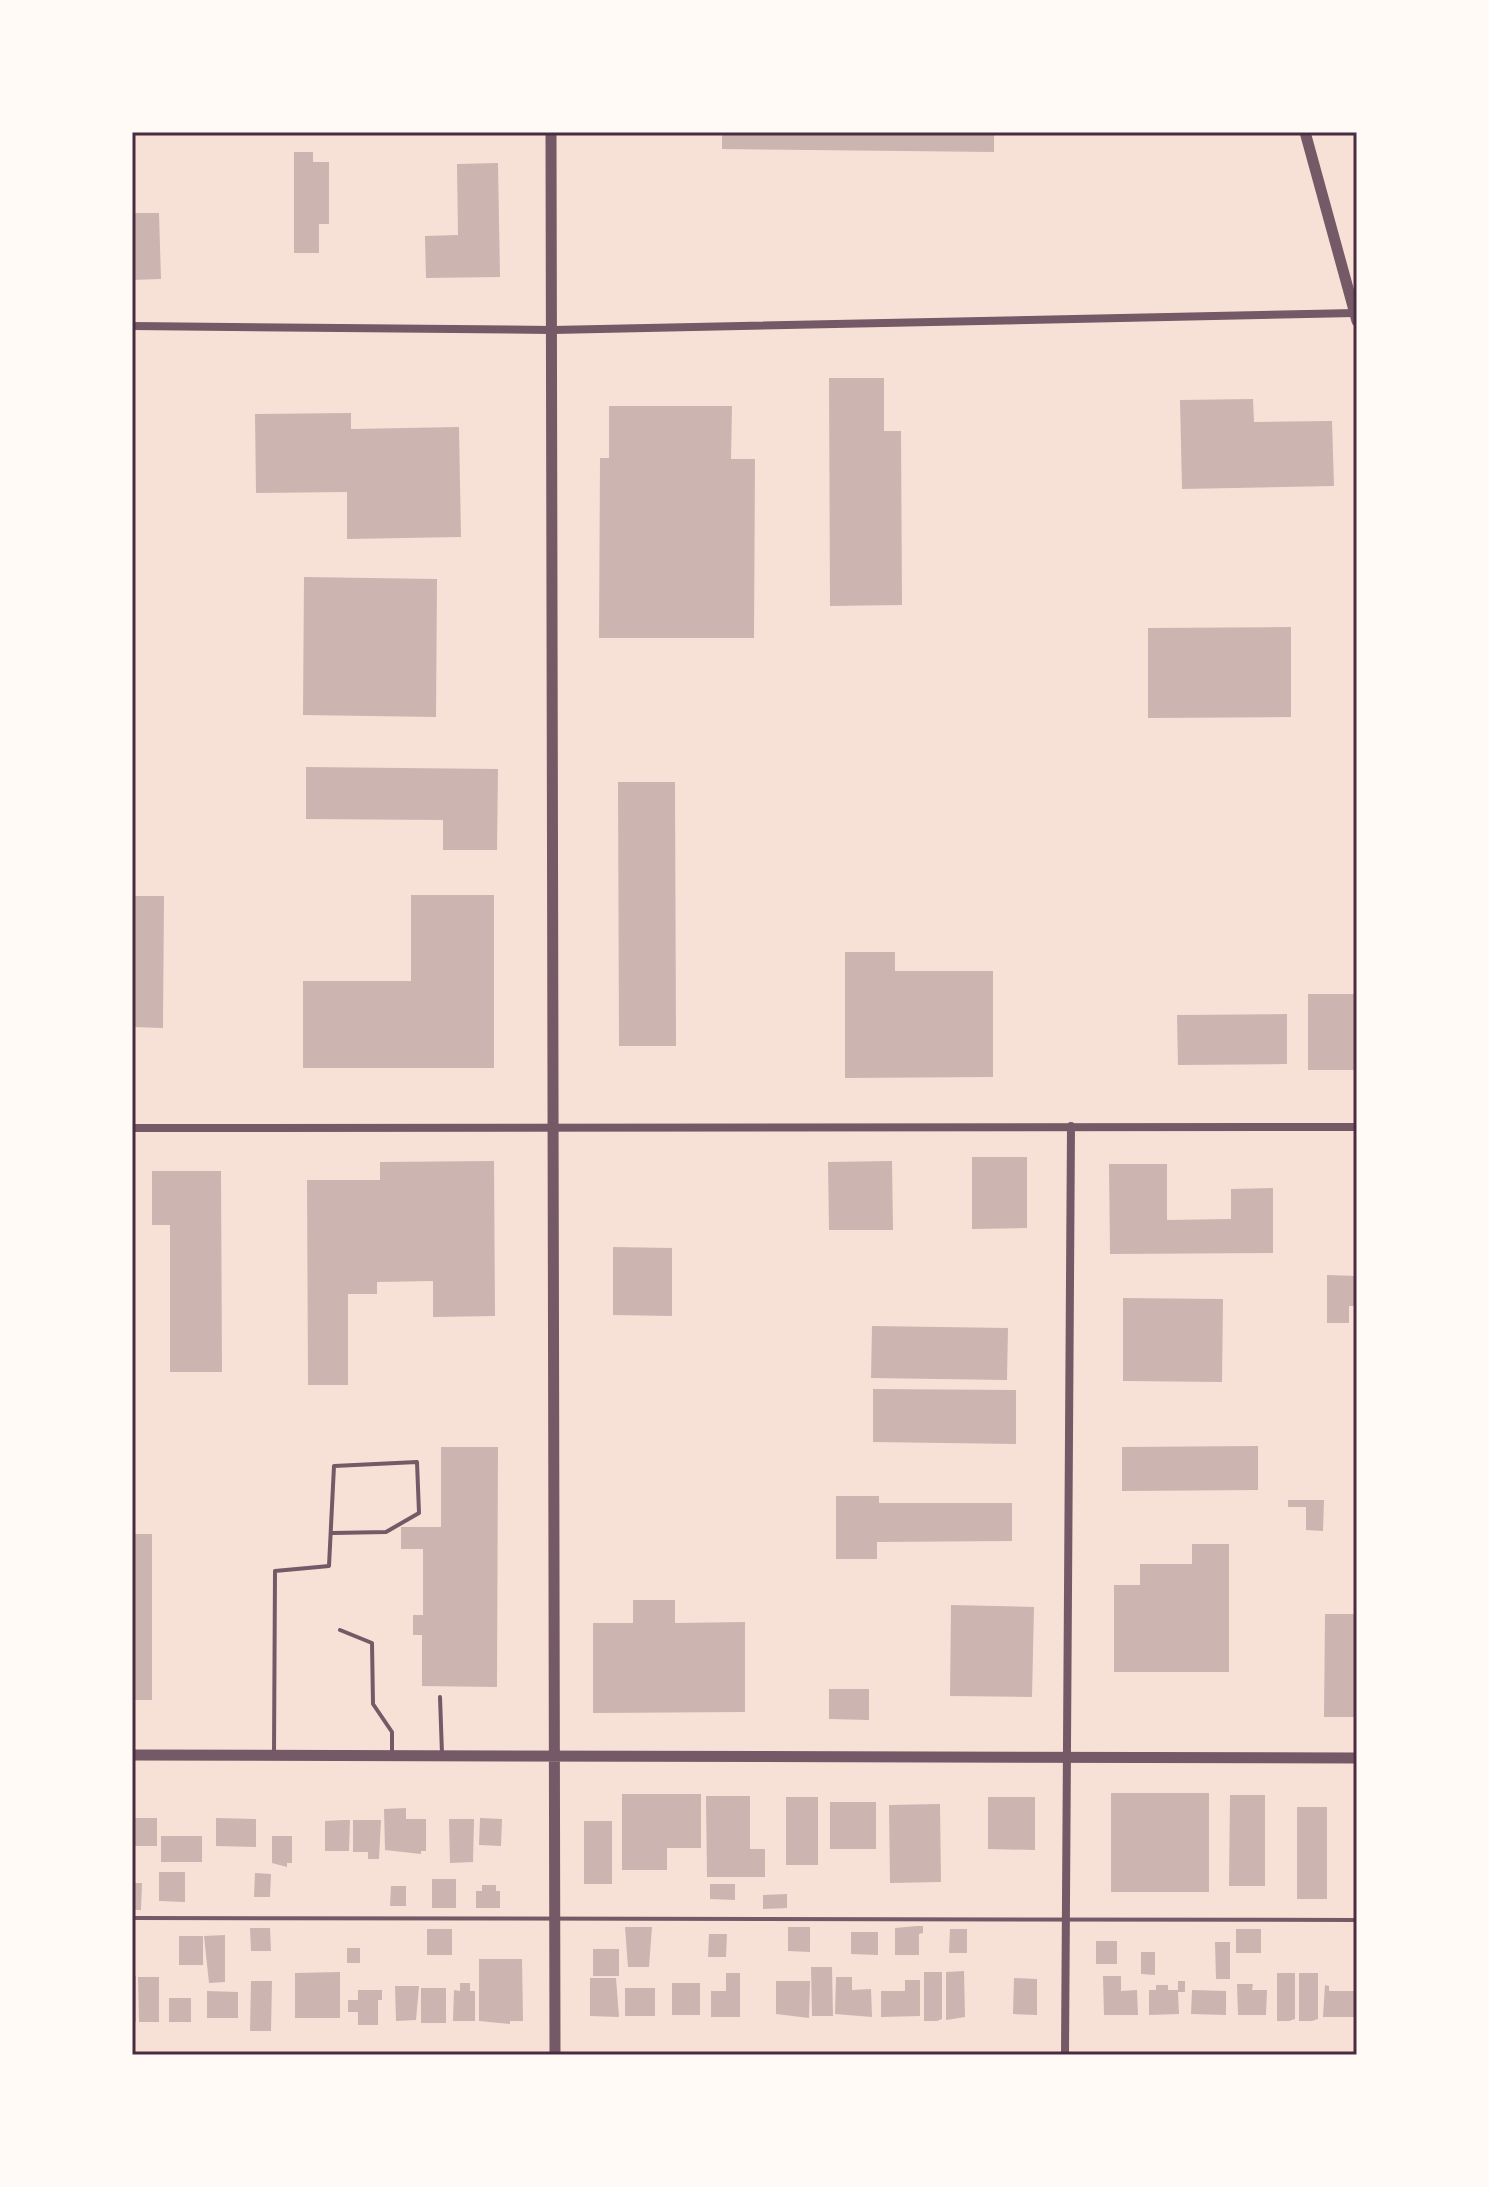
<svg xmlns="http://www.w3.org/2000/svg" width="1489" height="2187" font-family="Manrope,sans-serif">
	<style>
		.building { fill: #ccb4b1 }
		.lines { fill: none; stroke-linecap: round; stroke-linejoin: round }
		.service { stroke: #755966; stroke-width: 4 }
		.minor { stroke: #755966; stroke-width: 8 }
		.tertiary { stroke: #755966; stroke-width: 11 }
		.neatline { fill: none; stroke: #4a2c40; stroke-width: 3 }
	</style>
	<rect width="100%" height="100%" fill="#f7e1d7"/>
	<!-- building -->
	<path class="building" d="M722 132H994V152L722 149Z
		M294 152H313V162H329V224H319V253H294Z
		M498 163 500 277 426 278 425 236 458 235 457 164Z
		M132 213H159L161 279 132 280Z
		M829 378H884V431H901L902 605 830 606Z
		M1253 399 1254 422 1332 421 1334 486 1182 489 1180 400Z
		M609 406H732L731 459H755L754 638H599L600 458H609Z
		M351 413V429L459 427 461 537 347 539V492L256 493 255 414Z
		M304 577 437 579 436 717 303 715Z
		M1291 627V717L1148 718V628Z
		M306 767 498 769 497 850H443V820L306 819Z
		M618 782H675L676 1046H619Z
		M411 895H494V1068H303V981H411Z
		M132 896H164L163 1028 132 1027Z
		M845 952H895V971H993V1077L845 1078Z
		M1308 994H1357V1070H1308Z
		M1287 1014V1064L1178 1065 1177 1015Z
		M972 1157H1027V1228L972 1229Z
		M494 1161 495 1316 433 1317V1281L377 1282V1294H348V1385H308L307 1180H380V1162Z
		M892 1161 893 1230H829L828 1162Z
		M1109 1164H1167V1220L1231 1219V1189L1273 1188V1253L1110 1254Z
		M152 1171H221L222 1372H170V1225H152Z
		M613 1247 672 1248V1316L613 1315Z
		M1327 1275 1357 1276V1306H1349V1323H1327Z
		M1123 1298 1223 1299 1222 1382 1123 1381Z
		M872 1326 1008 1328 1007 1380 871 1378Z
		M873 1389 1016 1390V1444L873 1442Z
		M1258 1446V1490L1122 1491V1447Z
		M441 1447H498L497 1687 422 1686V1635H413V1615H423V1549H401V1527H441Z
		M836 1496H879V1503H1012V1541L877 1542V1559H836Z
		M1288 1500H1324L1323 1531 1306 1530V1507H1288Z
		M132 1534H152V1700H132Z
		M1192 1544H1229V1672H1114V1585H1140V1564H1192Z
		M633 1600H675V1623L745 1622V1712L593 1713V1623H633Z
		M951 1605 1034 1607 1032 1697 950 1696Z
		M1325 1614H1357V1717H1324Z
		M829 1689H869V1720L829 1719Z
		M1111 1793H1209V1892H1111Z
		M622 1794H701V1848H667V1870H622Z
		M1230 1795H1265V1886H1229Z
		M706 1796H750V1849H765V1877H707Z
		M786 1797H818V1865H786Z
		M988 1797H1035V1850L988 1849Z
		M830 1802H876V1849H830Z
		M940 1804 941 1882 890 1883 889 1805Z
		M1297 1807H1327V1899H1297Z
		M406 1808V1819H426V1851H421V1854L385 1850 384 1809Z
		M132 1818H157V1846H132Z
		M216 1818 256 1819V1847L216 1846Z
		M480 1818 502 1819 501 1846 479 1845Z
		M449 1819H474L473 1862 450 1863Z
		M343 1820H350L349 1851H325V1821Z
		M353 1820H381L379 1859H368V1852H353Z
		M584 1821H612V1884H584Z
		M161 1836H202V1862H161Z
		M272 1836H292V1863H287V1867L272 1863Z
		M159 1872H185V1902L159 1901Z
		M255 1873 271 1874 270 1897H254Z
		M432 1879H456V1908H432Z
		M132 1883H142L141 1910H132Z
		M710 1884H735V1900L710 1899Z
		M482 1885H496V1891H500V1908H476V1891H482Z
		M391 1886H406V1906H390Z
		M787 1894V1908L763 1909V1895Z
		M917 1926H923V1933L919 1934V1955H895V1928Z
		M625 1927H652L649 1967H628Z
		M788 1927H810V1952L788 1951Z
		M250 1928H270L271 1951H251Z
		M427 1929H452V1955H427Z
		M950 1929H967V1953H949Z
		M1236 1929H1261V1953H1236Z
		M851 1932H878V1955L851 1954Z
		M709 1934H727L726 1957H708Z
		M225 1935V1982L209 1983 204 1936Z
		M179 1936H203V1965H179Z
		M1096 1941H1117V1964H1096Z
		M1215 1942H1230V1979H1216Z
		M347 1948H360V1963H347Z
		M593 1949H619V1976H593Z
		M1141 1952H1155V1975L1141 1974Z
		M479 1959H522L523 2021H510V2024L479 2021Z
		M811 1967H832L833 2016H812Z
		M964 1971 965 2017 946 2020V1972Z
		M340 1972V2018H295V1973Z
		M924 1972H942V2019L937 2021H924Z
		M726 1973H740V2017H711V1991H726Z
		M1277 1973H1295V2019L1289 2021H1277Z
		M1299 1973H1318V2019L1312 2021H1299Z
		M136 1976V2022H132V1977Z
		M1103 1976H1121V1991L1137 1990 1138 2015H1104Z
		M138 1977H159V2022H139Z
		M836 1977H852V1990L871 1989 872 2017 835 2014Z
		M590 1978H616L619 2017 590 2016Z
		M1014 1978 1037 1979V2015L1013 2014Z
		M905 1980H920V2016L881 2017V1991H905Z
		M251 1981H272L271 2031H250Z
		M776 1981H810L809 2018 776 2014Z
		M1178 1981H1185V1992H1178L1179 2014 1149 2015V1990H1156V1985H1168V1990H1178Z
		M460 1983H470V1991H475V2021H453L454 1990 460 1991Z
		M672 1983H700V2015H672Z
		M1237 1984H1253L1252 1990H1267L1266 2015H1238Z
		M1325 1985 1329 1986V1991H1357V2017H1323Z
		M395 1986H419L416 2020 396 2021Z
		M421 1988H446V2023H421Z
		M625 1988H655V2016H625Z
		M358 1990H382V2000H378V2025H358V2012H348V2000H358Z
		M1192 1990 1226 1991V2015L1191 2014Z
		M207 1991 238 1992V2018H207Z
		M169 1998H191V2022H169Z"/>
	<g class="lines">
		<!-- service -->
		<path class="service" d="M340 1630 372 1643 373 1704 392 1732V1753
			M440 1697 442 1754
			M274 1753 275 1571 329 1566 334 1466 417 1462 419 1513 386 1532 333 1533
			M132 1918 1357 1920"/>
		<!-- minor -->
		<path class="minor" d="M132 326 553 330 1355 313
			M132 1128 1357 1127
			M1065 2055 1071 1126"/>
		<!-- tertiary -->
		<path class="tertiary" d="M551 132 555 2055
			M1305 132 1357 321
			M132 1755 1357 1758"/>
	</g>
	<!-- border -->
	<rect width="1489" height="2187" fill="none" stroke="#fffaf5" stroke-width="268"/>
	<rect x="134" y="134" width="1221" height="1919" class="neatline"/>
</svg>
